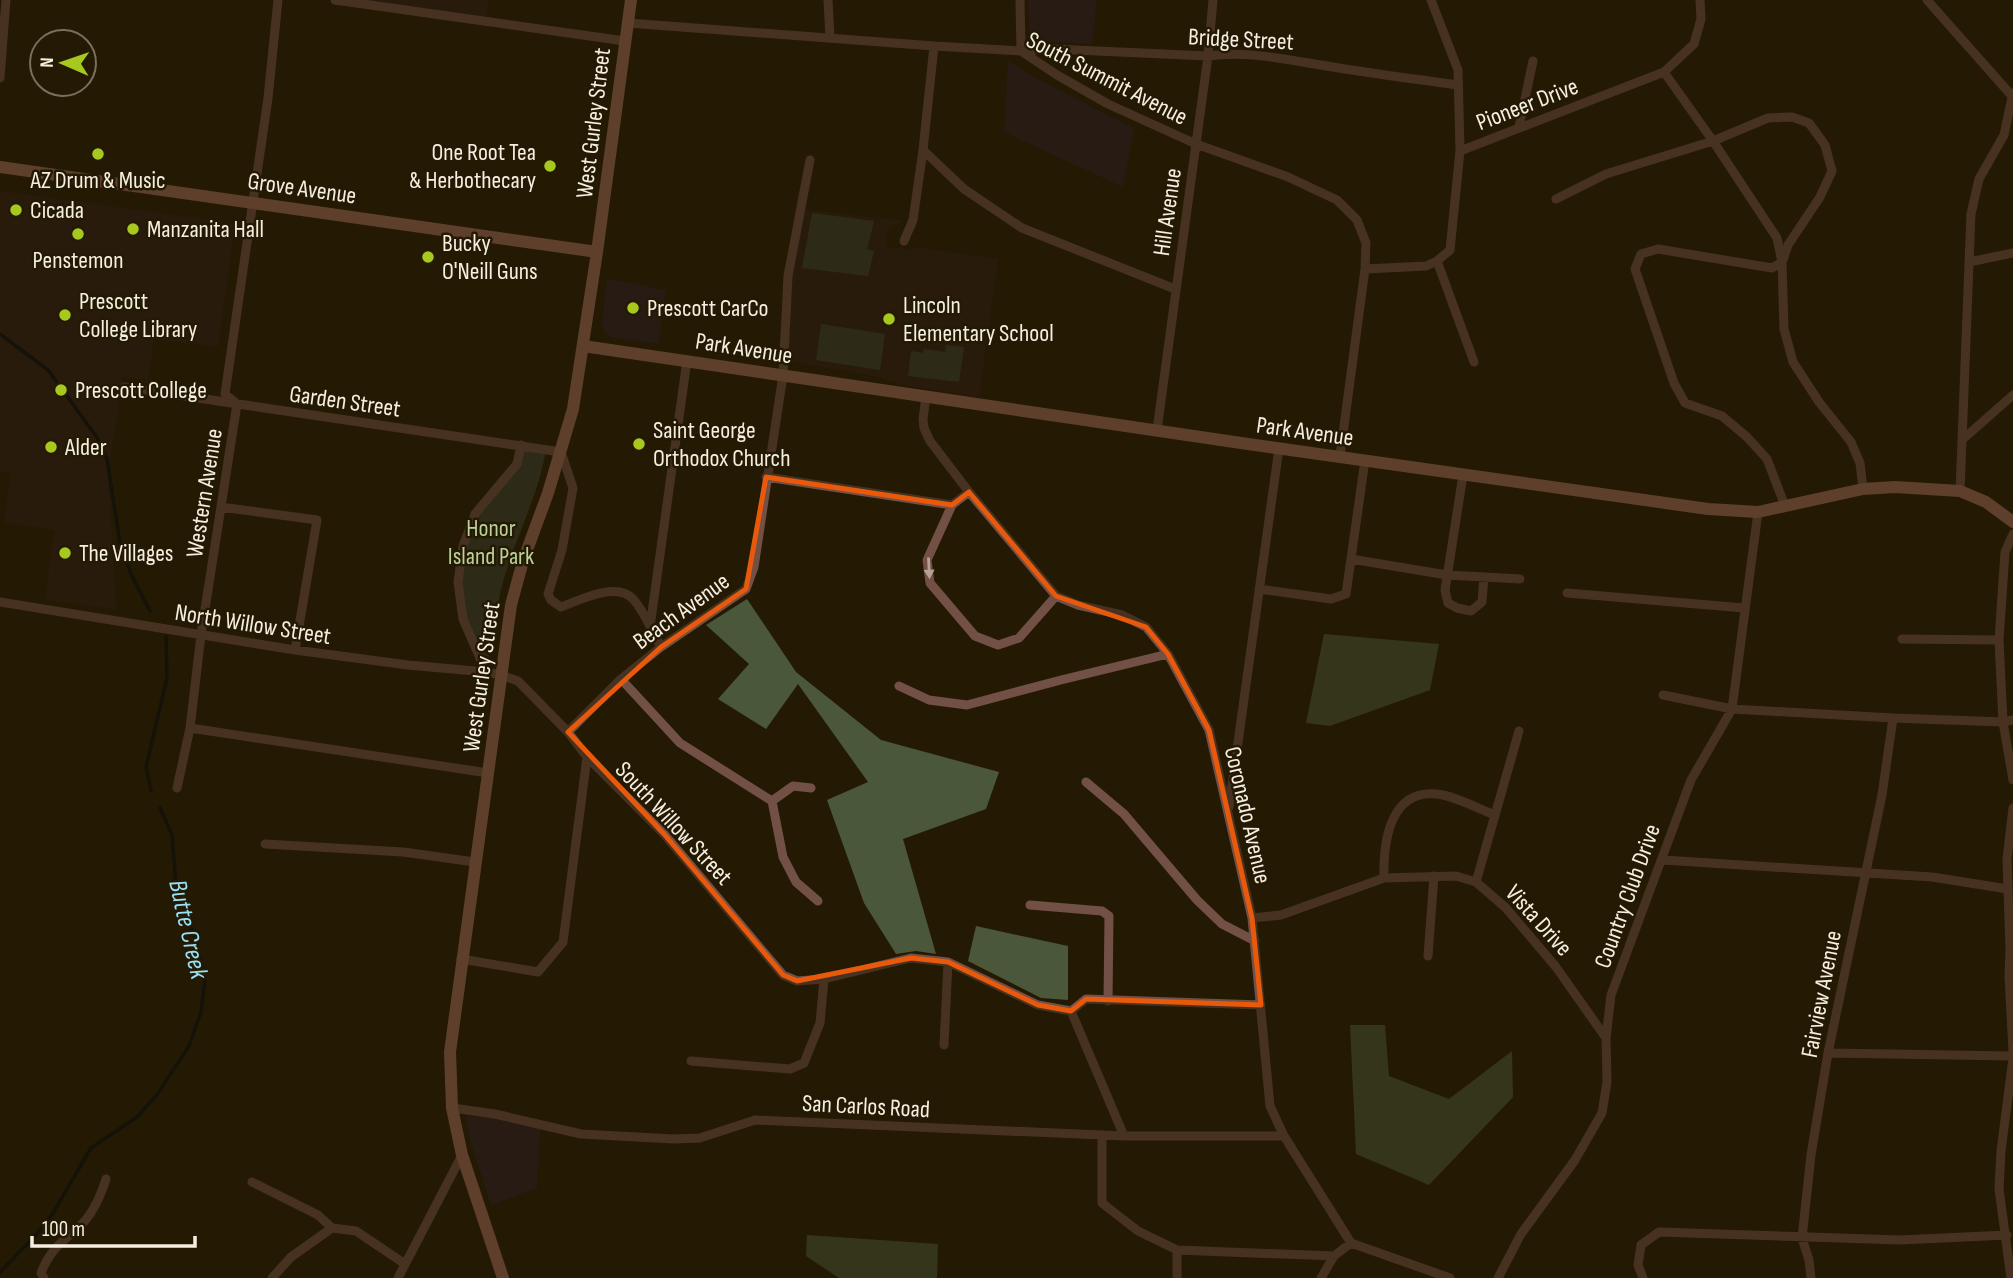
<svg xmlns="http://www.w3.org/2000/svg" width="2013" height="1278" font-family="'Sofia Sans Condensed',sans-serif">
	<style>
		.commercial { fill: #2c1d27 }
		.education { fill: #2f1e17 }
		.green { fill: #39402f }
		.forest { fill: #4b573a }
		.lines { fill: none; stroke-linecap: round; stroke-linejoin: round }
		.stream { stroke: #000a10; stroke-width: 3.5 }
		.street { stroke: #725046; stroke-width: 9 }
		.secondary { stroke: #a36d5d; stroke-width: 12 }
		.oneway { fill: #b4a094 }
		.marked { fill: none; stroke: #e8590c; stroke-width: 5; stroke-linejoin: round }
		.poi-dot { fill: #a7c81f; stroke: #241a03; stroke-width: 2.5 }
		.labels { text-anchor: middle; stroke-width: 5; stroke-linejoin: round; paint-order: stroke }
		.street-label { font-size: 24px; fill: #f6efe1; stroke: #241a03 }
		.poi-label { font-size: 24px; fill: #f6efe1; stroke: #241a03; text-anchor: start }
		.park-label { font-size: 24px; fill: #bbd29b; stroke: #241a03 }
		.water-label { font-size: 26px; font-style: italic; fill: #98dff7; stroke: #241a03 }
	</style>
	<rect width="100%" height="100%" fill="#241a03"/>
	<!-- commercial -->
	<path class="commercial" d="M1028 0H1097L1092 44 1036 41 1030 35Z
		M1008 61 1043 82 1134 128 1123 187 1004 132Z
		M607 279 666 290 658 344 611 337 604 332 602 326Z
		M465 1116 491 1117 540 1128 537 1188 491 1205 471 1144Z"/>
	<!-- education -->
	<path class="education" d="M365 0H489L486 18Z
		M0 191 232 223 234 231 218 347 154 339 148 380 123 377 108 473 116 609 45 600 54 530 4 522 11 474 0 472Z
		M804 209 905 221 892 226 887 233 886 239 888 247 912 250 913 247 998 259 979 397 905 385 871 375 787 361 791 276Z"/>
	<!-- green -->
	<path class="green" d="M812 213 874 221 867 249 874 251 868 276 802 268Z
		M821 324 885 334 880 370 816 360Z
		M946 345 964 347 959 382 908 376 911 351 923 353 924 349 945 352Z
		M521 445 546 449C540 490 520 528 508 566 496 600 493 637 486 672L463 619 458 582 475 514 517 464Z"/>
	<!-- forest -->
	<path class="forest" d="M747 599 796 672 881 740 999 772 986 809 903 839 936 954 916 951 896 954 864 903 827 800 868 782 798 684 766 729 718 699 749 664 706 625Z
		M1324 634 1439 644 1430 690 1330 726 1306 723Z
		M976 926 1068 946V1000L1041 998 968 961Z
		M1350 1025H1385L1389 1076 1449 1099 1512 1051 1513 1097 1429 1185 1356 1154Z
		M807 1235 938 1244 937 1278H839L806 1256Z"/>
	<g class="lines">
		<!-- stream -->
		<path class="stream" d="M0 334 48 370 96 436 107 459 120 543 131 574 150 611
			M151 791 146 767 167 678 166 637
			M0 1272 34 1237 53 1213 91 1148 137 1117 156 1096 189 1046 201 1012 205 980 197 944 176 886 172 835 160 808"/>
		<!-- street -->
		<path class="street" d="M335 0 625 41
			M828 0 830 38
			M1020 0 1021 51 1053 49 1208 56C1250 50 1291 61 1333 67 1374 74 1416 79 1457 85
			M1927 0 2012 96
			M628 23 934 46 1021 51 1057 75 1108 104 1196 144 1288 177 1337 200 1357 220 1366 243 1365 269 1340 456
			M1664 72 1713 141 1777 238 1782 262 1784 329 1793 362 1819 402 1851 442 1860 463 1863 489
			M0 78 6 0
			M1519 127 1533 61
			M923 150 964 189 1022 228 1175 289
			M1460 151 1664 72 1694 44 1701 19 1700 0
			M1556 199 1606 174 1713 141 1768 118 1792 117 1809 123 1825 145 1832 171 1820 197 1788 245 1783 260
			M904 241 913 220 923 150 934 46
			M1437 261 1474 362
			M1782 262 1772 268 1658 249 1641 254 1635 269 1674 383 1685 403 1722 416 1747 437 1767 459 1785 506
			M1969 262 2013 253
			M1365 269 1426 266 1437 261 1450 250 1460 151 1458 70 1431 0
			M124 387 561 452 573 488 562 550 548 594 551 600 561 607C580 600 617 581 633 599 644 611 653 633 661 647
			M926 396 923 419 924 428 930 441 969 492 1056 596 1078 605 1122 615 1146 627 1168 654 1209 730 1252 918 1270 1106 1284 1136 1351 1243 1450 1278
			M1157 430 1208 56 1213 0
			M1962 440 2013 395
			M1463 475 1445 590 1448 603 1457 608 1471 611 1482 602 1484 577
			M766 477 952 505
			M1960 491 1971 214 1979 179 2004 135 2013 93
			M969 492 952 505 927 560 930 583 975 636 998 645 1019 638 1056 596
			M221 507 317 520 295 650
			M2013 534 2005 552 1999 640 2003 722 2013 780
			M1351 559 1447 575 1520 579
			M1259 589 1331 599 1346 594 1365 460
			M1567 593 1744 608
			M0 602 295 650 408 665 486 672 501 675 518 681 568 732 587 757 664 834 783 975 797 981 824 979 911 958 948 962 1038 1005 1071 1011 1086 999 1261 1005
			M650 627 687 360
			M1902 639 1999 640
			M486 672 463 619 458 582 463 546 475 514 517 464 521 445
			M621 679 680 743 772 801 783 857 796 882 818 901
			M899 686 929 700 967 705 1061 680 1168 654
			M1663 695 1732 709 1893 718 2003 722 2013 720
			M190 728 488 773
			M568 732 621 679 661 647 746 589 754 567 783 375 788 276 810 160
			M1086 782 1124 814 1197 900 1222 924 1255 941
			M177 788 190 728 201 635 237 404 225 394 268 98 278 0
			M772 801 793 786 811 788
			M1229 807 1279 448
			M2013 808 2007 859 2010 950 2009 977 2013 1051
			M265 844 403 852 475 862
			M1663 860 1932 877 2008 889
			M1384 878C1383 839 1391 785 1443 795 1461 799 1479 809 1495 815
			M1476 882 1519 731
			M1030 905 1102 911 1109 916 1108 1001
			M1252 918 1281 915 1384 878 1456 876 1476 882 1506 908 1556 967 1606 1038
			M1428 956 1434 876
			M461 959 538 972 563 942 587 757
			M1071 1011 1124 1136
			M944 1045 948 962
			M1828 1053 2013 1056
			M691 1061 790 1069 804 1063 820 1023 824 979
			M452 1108 495 1114 581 1134 674 1139 700 1138 755 1120 1124 1136H1284
			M1102 1135V1203L1138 1231 1177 1250 1334 1256
			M252 1182 318 1215 332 1228
			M44 1278 41 1273C51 1247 64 1241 83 1223 95 1210 101 1195 106 1179
			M272 1278 291 1257 332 1228 356 1231 405 1264
			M398 1278 462 1155
			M1177 1278V1250
			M1321 1278 1334 1256 1351 1243
			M1498 1278 1521 1234 1575 1160 1602 1113 1607 1082 1606 1038 1611 995 1691 780 1732 709 1758 512
			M1643 1278 1638 1265 1641 1245 1659 1232 1900 1240 2007 1235
			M1811 1278 1809 1260 1802 1238 1811 1155 1828 1053 1882 795 1893 718
			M2011 1278 1999 1189 2001 1151 2013 1058"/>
		<!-- secondary -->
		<path class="secondary" d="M0 167 597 252
			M583 346 1248 444 1708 509 1758 512 1863 489 1895 487 1960 491 1986 502 2013 522
			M503 1278 462 1155 452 1108 450 1052 511 605 523 561 548 493 573 409 597 252 631 0"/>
	</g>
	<!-- one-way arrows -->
	<defs><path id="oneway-solid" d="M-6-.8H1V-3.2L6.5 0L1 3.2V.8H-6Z" transform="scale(1.75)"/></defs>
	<use class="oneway" href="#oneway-solid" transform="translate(929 568) rotate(87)"/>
	<!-- marked area -->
	<path d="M0 0H2013V1278H0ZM766 477 952 505 969 492 1056 596 1146 627 1168 654 1209 730 1252 918 1261 1005 1086 999 1071 1011 1038 1005 948 962 911 958 797 981 783 975 664 834 568 732 661 647 746 589Z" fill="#241a03" fill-opacity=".55" fill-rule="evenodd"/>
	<path class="marked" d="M766 477 952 505 969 492 1056 596 1146 627 1168 654 1209 730 1252 918 1261 1005 1086 999 1071 1011 1038 1005 948 962 911 958 797 981 783 975 664 834 568 732 661 647 746 589Z"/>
	<!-- markers -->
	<g class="poi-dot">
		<circle cx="98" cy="154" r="7"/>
		<circle cx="550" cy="166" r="7"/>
		<circle cx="16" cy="210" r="7"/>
		<circle cx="133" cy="229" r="7"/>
		<circle cx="78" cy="234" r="7"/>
		<circle cx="428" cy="257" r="7"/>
		<circle cx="633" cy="308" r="7"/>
		<circle cx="65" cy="315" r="7"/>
		<circle cx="889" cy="319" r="7"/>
		<circle cx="61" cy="390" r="7"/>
		<circle cx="639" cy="444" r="7"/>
		<circle cx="51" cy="447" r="7"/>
		<circle cx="65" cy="553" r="7"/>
	</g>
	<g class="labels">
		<!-- street labels -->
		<g class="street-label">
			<text transform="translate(1241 39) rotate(3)" y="8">Bridge Street</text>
			<text transform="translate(1107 78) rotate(27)" y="8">South Summit Avenue</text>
			<text transform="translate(1527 104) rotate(-21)" y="8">Pioneer Drive</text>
			<text transform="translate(593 123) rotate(-83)" y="8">West Gurley Street</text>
			<text transform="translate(302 188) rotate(8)" y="8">Grove Avenue</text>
			<text transform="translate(1167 212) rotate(-82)" y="8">Hill Avenue</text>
			<text transform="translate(744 348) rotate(9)" y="8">Park Avenue</text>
			<text transform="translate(345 401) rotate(8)" y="8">Garden Street</text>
			<text transform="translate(1305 431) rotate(8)" y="8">Park Avenue</text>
			<text transform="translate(204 493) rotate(-81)" y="8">Western Avenue</text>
			<text transform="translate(681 611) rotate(-36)" y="8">Beach Avenue</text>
			<text transform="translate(253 624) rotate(9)" y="8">North Willow Street</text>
			<text transform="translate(481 677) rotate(-82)" y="8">West Gurley Street</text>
			<text transform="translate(1248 815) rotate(77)" y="8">Coronado Avenue</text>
			<text transform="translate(674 823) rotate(47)" y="8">South Willow Street</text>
			<text transform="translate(1627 896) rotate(-70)" y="8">Country Club Drive</text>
			<text transform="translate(1539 920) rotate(48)" y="8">Vista Drive</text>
			<text transform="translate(1821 994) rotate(-79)" y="8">Fairview Avenue</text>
			<text transform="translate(866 1106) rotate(3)" y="8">San Carlos Road</text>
		</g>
		<!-- poi labels -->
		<g class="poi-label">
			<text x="536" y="160" text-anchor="end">One Root Tea<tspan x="536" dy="28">&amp; Herbothecary</tspan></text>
			<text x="98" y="188" text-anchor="middle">AZ Drum &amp; Music</text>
			<text x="30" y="218">Cicada</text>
			<text x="147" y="237">Manzanita Hall</text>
			<text x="442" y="251">Bucky<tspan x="442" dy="28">O'Neill Guns</tspan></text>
			<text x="78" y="268" text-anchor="middle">Penstemon</text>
			<text x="79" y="309">Prescott<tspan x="79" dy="28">College Library</tspan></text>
			<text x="903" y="313">Lincoln<tspan x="903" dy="28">Elementary School</tspan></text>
			<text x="647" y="316">Prescott CarCo</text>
			<text x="75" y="398">Prescott College</text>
			<text x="653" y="438">Saint George<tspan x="653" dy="28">Orthodox Church</tspan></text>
			<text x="65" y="455">Alder</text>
			<text x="79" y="561">The Villages</text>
		</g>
		<!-- park labels -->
		<g class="park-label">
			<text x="491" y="536">Honor<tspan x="491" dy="28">Island Park</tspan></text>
		</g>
		<!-- water labels -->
		<g class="water-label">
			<text transform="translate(189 929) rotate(77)" y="9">Butte Creek</text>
		</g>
	</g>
	<!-- north arrow -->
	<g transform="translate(63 63) rotate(272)"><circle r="33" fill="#241a03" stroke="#786f5c" stroke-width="2"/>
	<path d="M0-5L12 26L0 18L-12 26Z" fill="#a7c81f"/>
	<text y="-10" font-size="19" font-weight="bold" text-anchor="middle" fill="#f6efe1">N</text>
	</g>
	<!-- scale -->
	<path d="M32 1236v10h163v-10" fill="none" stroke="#f6efe1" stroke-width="3.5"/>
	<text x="42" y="1236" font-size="21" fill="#f6efe1" stroke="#241a03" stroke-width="5" paint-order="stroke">100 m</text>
</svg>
